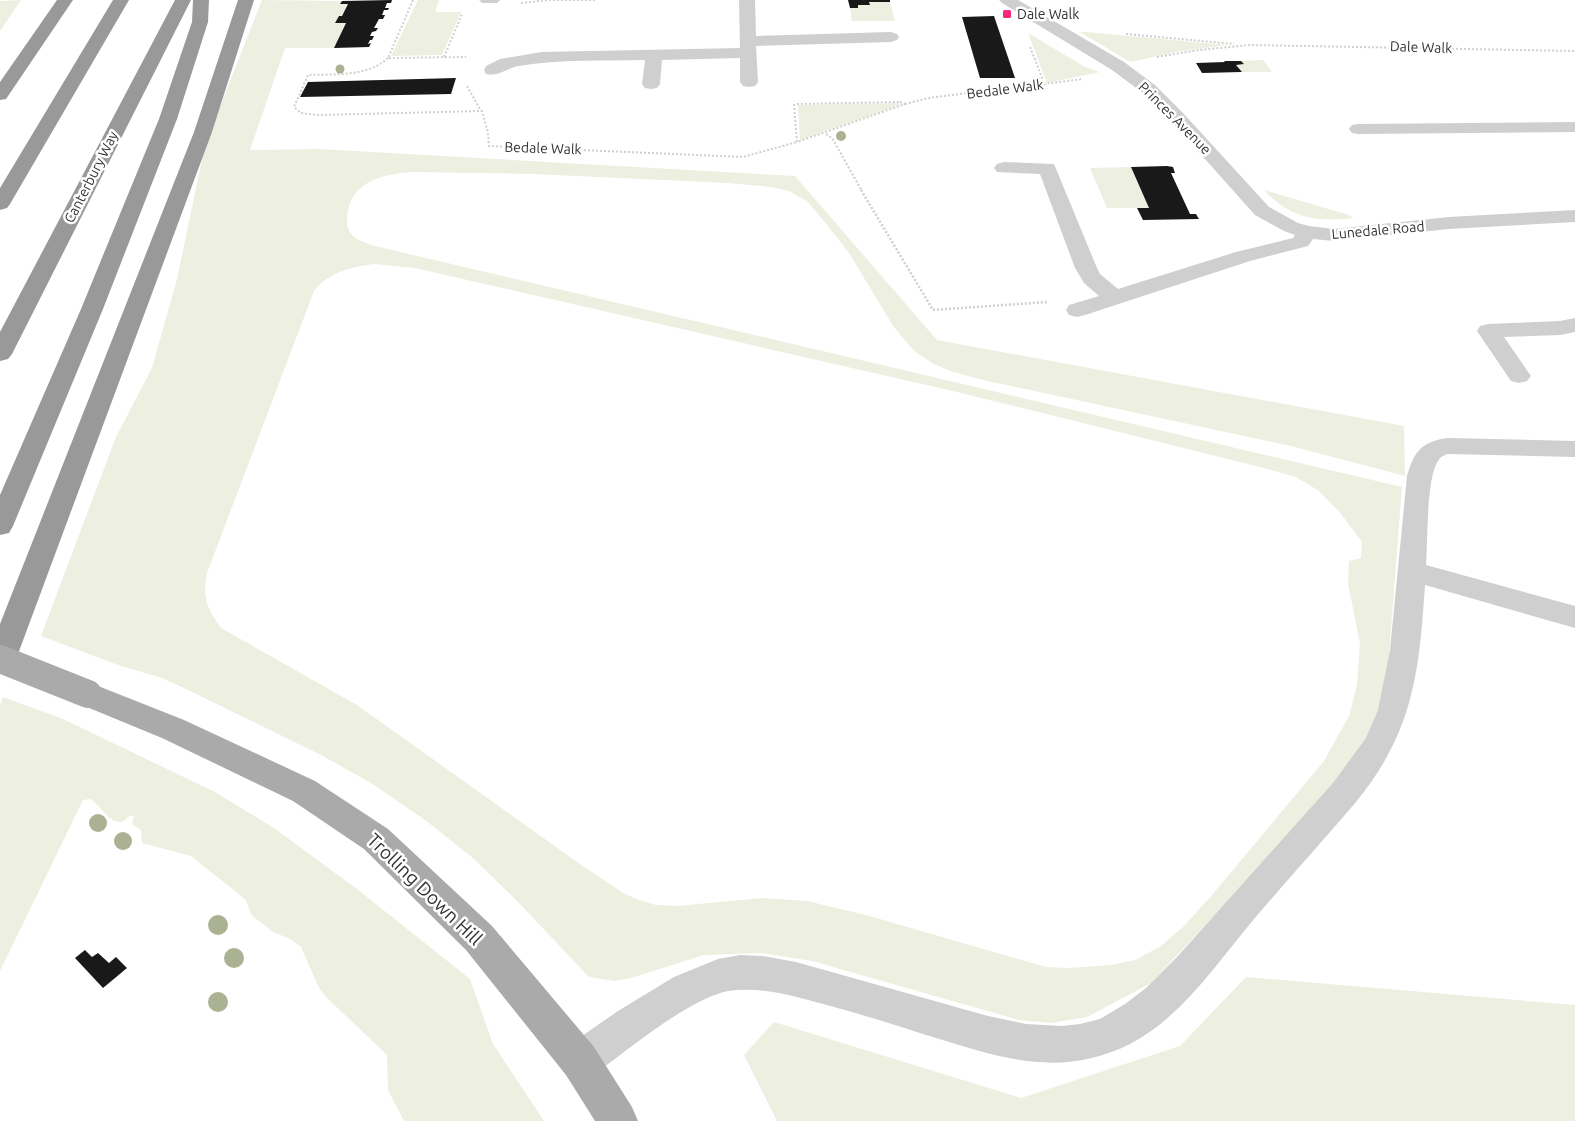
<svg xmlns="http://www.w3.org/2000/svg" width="1575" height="1121" font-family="Ubuntu,sans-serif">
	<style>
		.green { fill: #edf0e0; fill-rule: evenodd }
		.building { fill: #191919 }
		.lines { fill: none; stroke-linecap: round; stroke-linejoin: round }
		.path-far1 { stroke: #cfcfcf; stroke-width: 2; stroke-dasharray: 2 2; stroke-linecap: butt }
		.path { stroke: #cfcfcf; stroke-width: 2.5; stroke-dasharray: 2 2; stroke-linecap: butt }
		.minor { fill: #cfcfcf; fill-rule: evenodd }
		.major { fill: #aaa; fill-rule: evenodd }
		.highway { fill: #999; fill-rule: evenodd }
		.major-bridge { stroke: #aaa; stroke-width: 28 }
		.tree { fill: #abb293 }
		.poi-dot { fill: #f5287b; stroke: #fff; stroke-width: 2 }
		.labels { text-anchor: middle; stroke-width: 5; stroke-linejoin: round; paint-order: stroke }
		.far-poi-label { font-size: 14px; fill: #323232; stroke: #fff; text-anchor: start }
		.far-street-label { font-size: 14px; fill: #323232; stroke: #fff }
		.near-street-label { font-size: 19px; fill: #323232; stroke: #fff }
	</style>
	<rect width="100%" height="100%" fill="#fff"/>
	<!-- green -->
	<path class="green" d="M21 0 0 31V1Z
		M262 0 342 1 341 4H348L342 16H339L335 23H346L334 48H285L250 150 319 149 795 176 937 340 1404 426 1405 476 1291 446 983 380 950 371 932 363 914 351 893 326 849 253 828 226 807 201 789 191 771 187 728 183 533 174 412 172C382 174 350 182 347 216 345 237 359 241 375 246L1402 487 1388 667 1382 698 1369 736 1339 782 1151 983 1087 1017 1051 1023 1019 1020 812 961 762 953 704 955 631 978 614 981 589 977 518 902 473 858 425 820 371 783 321 755 188 690 162 678 118 665 41 636 116 437 152 368 177 279 205 145ZM374 264 415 268 957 392 1264 468 1296 477 1319 491 1341 514 1362 542 1361 558 1349 561 1348 584 1360 643 1357 685 1349 716 1324 761 1212 895 1183 927 1161 946 1135 960 1111 965 1068 968 1046 967 866 915 807 901 762 898 677 906 656 905 639 900 623 893 580 864 357 705 221 628C207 609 202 597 207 573L314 291C328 272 352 267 374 264Z
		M418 0H439L435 12H461L442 55 391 56Z
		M869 2H890L895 21H852L850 8H858V5H870Z
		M1080 32H1086L1228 45 1176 52 1130 62Z
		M1028 33 1085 67 1100 72 1047 83Z
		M1263 60 1272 72H1242L1236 65 1243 64 1241 61Z
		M899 103 900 105 800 140 798 105Z
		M1131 167 1149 208H1107L1090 168Z
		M1264 190 1349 215 1354 218C1316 222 1291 219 1264 190Z
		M3 697 63 719 215 792 274 828 357 889 470 979 493 1044 544 1121H404L388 1090 387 1055 325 996 318 986 301 947 290 939 273 932 255 918 251 914 246 900 191 856 142 843 141 830 132 824 134 816H130L122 822C105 822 102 805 90 799L83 800 0 971V705Z
		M1246 977 1575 1005V1121H777L744 1055 774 1022 1021 1098 1180 1046Z"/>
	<!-- building -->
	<path class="building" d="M392 0 391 3H387L385 8H389L388 10H384L382 15H385L383 19H379L374 28H378L376 31 372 32 370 36H374L372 40H370L368 44 371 43 369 47 334 48 346 23H335L339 16H342L348 4H340L342 1Z
		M848 0H890V2H869L870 5H858V8H850Z
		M994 16 1015 78H980L962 17Z
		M1224 61H1241L1244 64 1236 65 1242 72 1202 73 1196 63 1225 62Z
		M456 78 451 94 300 97 308 82Z
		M1167 166 1173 167 1175 173H1171L1190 214H1196L1199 219 1143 220 1137 208H1149L1131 167Z
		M85 950 92 957 98 953 109 963 116 957 127 968 103 988 75 958Z"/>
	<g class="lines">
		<!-- path-far1 -->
		<path class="path-far1" d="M413 0 388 58 466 57
			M521 3 549 0H595
			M1126 34 1234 44
			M1030 47 1045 85
			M444 57 462 14
			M1157 57 1199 50 1250 45 1575 51
			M388 58C368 77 334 74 308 75L294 107 301 113 318 115 482 111 488 133 489 146 743 157 797 142
			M467 86 481 111
			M900 102 905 104 797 142 794 105 796 104Z
			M905 104 928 98 1083 79
			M826 134 832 138 862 191"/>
		<!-- path -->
		<path class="path" d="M861 190 933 310 1047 302"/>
		<!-- minor -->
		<path class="minor" d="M479 0H500L497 3H482Z
			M739 0H755L756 36 891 32 897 34 899 37 897 40 891 42 756 46 758 82 755 86 749 87 743 86 740 82V58L662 60 660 84 657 88 651 89 645 88 642 84 645 60C603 61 560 59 519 66 507 68 498 77 486 74L484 70 486 66 500 59 541 52 740 48Z
			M999 0H1018L1124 62 1155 85 1183 113 1269 207 1298 223 1309 226 1334 229 1449 217 1575 210V222L1449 229 1334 241 1313 239 1308 246 1250 261 1085 315 1077 317 1069 315 1066 310 1069 305 1099 296 1084 283 1075 268 1040 174 997 172 994 168 997 164 1004 162 1054 164 1097 268 1100 274 1118 289 1236 252 1293 238 1295 235 1284 231 1255 215 1171 121 1143 93 1112 70 1002 3Z
			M1575 122V132L1358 134 1352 133 1349 129 1352 125 1358 124Z
			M1575 318V332L1560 335 1504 337 1531 376 1527 381 1519 383 1511 381 1477 331 1480 326 1488 324 1560 321Z
			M1447 438 1575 441V457L1447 454C1443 456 1440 457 1438 461 1426 479 1428 541 1426 565L1575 606V628L1425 585C1419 672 1414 731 1356 802 1323 841 1288 879 1254 919 1217 963 1182 1017 1130 1044 1062 1078 1004 1059 936 1038 898 1026 861 1014 823 1004 793 996 760 986 728 991 689 999 627 1050 594 1075L580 1080 566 1075 561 1061 566 1047 618 1011 674 977 718 959 740 955 763 956 796 962 988 1016 1026 1024 1062 1026 1080 1024 1100 1019 1125 1004 1146 988 1177 957 1333 783 1366 738 1378 710 1390 650 1407 476C1414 452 1421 442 1447 438Z"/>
		<!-- major -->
		<path class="major" d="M88 682 184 720 315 781 388 829 492 926 594 1047 632 1107 638 1121H595L566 1075 466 950 364 849 293 801 162 738 77 703 73 694 77 685Z"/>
		<!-- highway -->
		<path class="highway" d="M57 0H73L6 99 0 100V82Z
			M113 0H129L10 204 7 208 0 210V188Z
			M175 0H191L12 354 8 359 0 361V332Z
			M193 0H209L208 22 177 119 103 309 13 526 9 533 0 535V495L81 309 159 119 192 22Z
			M238 0H254L212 132 15 662 10 670 0 674V624L194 132Z"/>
		<!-- major-bridge -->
		<path class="major-bridge" d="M0 659 88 694"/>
	</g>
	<!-- trees -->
	<g class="tree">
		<circle cx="340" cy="69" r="4.5"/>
		<circle cx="841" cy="136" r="5"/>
		<circle cx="98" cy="823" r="9"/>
		<circle cx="123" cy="841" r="9"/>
		<circle cx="218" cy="925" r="10"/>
		<circle cx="234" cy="958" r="10"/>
		<circle cx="218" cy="1002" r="10"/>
	</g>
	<!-- markers -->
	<rect class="poi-dot" x="1002" y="9" width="10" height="10" rx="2.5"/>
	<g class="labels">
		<!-- far-poi labels -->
		<g class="far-poi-label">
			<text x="1017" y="19">Dale Walk</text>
		</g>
		<!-- far-street labels -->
		<g class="far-street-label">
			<text transform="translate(1421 47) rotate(2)" y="5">Dale Walk</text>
			<text transform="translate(1005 89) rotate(-7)" y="5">Bedale Walk</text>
			<text transform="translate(1175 118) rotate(45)" y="5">Princes Avenue</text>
			<text transform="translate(543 148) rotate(2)" y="5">Bedale Walk</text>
			<text transform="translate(91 177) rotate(-63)" y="5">Canterbury Way</text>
			<text transform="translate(1378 230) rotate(-5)" y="5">Lunedale Road</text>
		</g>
		<!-- near-street labels -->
		<g class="near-street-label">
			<text transform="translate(425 889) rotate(44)" y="7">Trolling Down Hill</text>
		</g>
	</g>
</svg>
